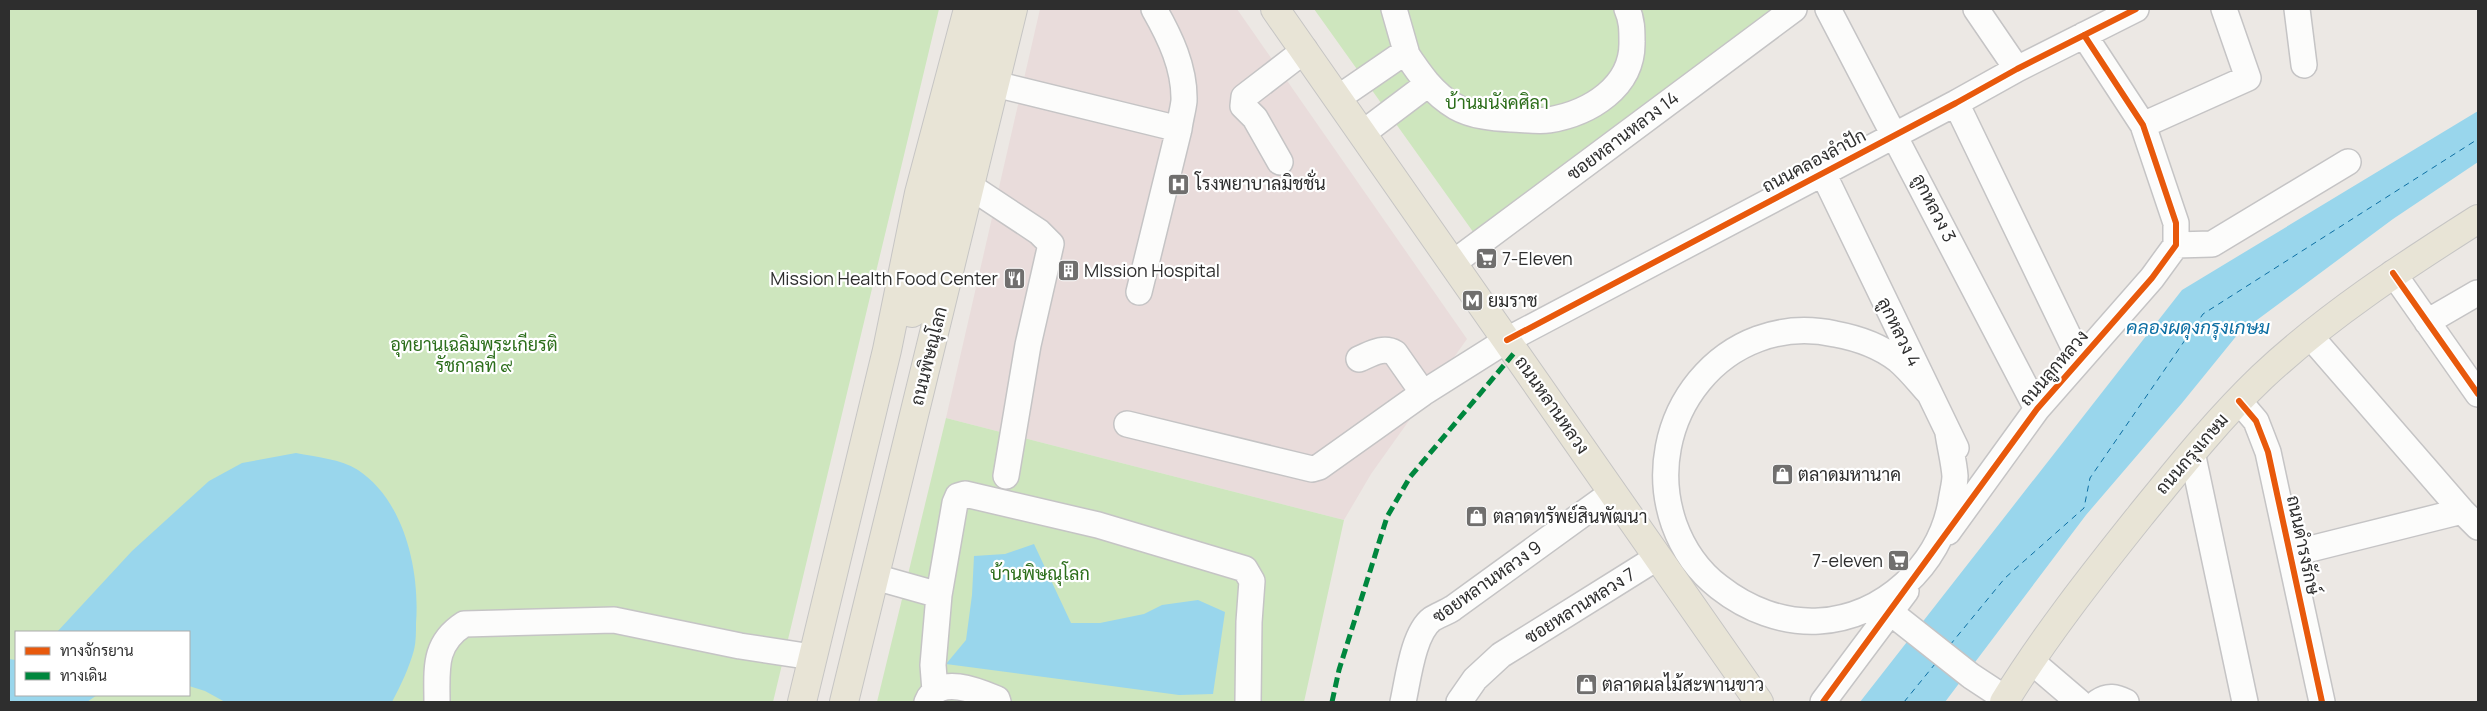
<svg xmlns="http://www.w3.org/2000/svg" width="2487" height="711" font-family="Manrope,Sarabun,sans-serif">
	<style>
		.medical { fill: #e9dcdb }
		.green { fill: #cee6be; fill-rule: evenodd }
		.water { fill: #99d6ec }
		.lines { fill: none; stroke-linecap: round; stroke-linejoin: round }
		.ferry { stroke: #0d6fa3; stroke-width: 1; stroke-dasharray: 6 5; stroke-linecap: butt }
		.minor-casing { stroke: #c5c4c5; stroke-width: 28 }
		.major-casing { stroke: #c6c5c4; stroke-width: 30 }
		.minor { stroke: #fcfcfb; stroke-width: 25 }
		.major { stroke: #e8e4d6; stroke-width: 28 }
		.quiet { stroke: #00873e; stroke-width: 5; stroke-dasharray: 10 5; stroke-linecap: butt }
		.cycleway-casing { stroke: #fff; stroke-width: 9 }
		.cycleway { stroke: #e8590c; stroke-width: 6 }
		.labels { text-anchor: middle; stroke-width: 4.5; stroke-linejoin: round; paint-order: stroke }
		.park-label { font-size: 18px; fill: #2c6e1b; stroke: #fff }
		.street-label { font-size: 18px; fill: #2e2e2e; stroke: #fff }
		.poi-label { font-size: 18px; fill: #2e2e2e; stroke: #fff; text-anchor: start }
		.water-label { font-size: 19px; font-style: italic; fill: #0d6fa3; stroke: #fff }
	</style>
	<rect width="100%" height="100%" fill="#ece8e4"/>
	<!-- medical -->
	<path class="medical" d="M1040 9H1237L1467 339 1371 474 1344 520 946 418Z"/>
	<!-- green -->
	<path class="green" d="M9 9H939L773 702H9ZM16 632H189V695H16Z
		M1314 9H1786L1476 236Z
		M946 418 1344 520 1304 702H877Z"/>
	<!-- water -->
	<path class="water" d="M2478 111V162L2393 219 2238 334 2182 403 2086 515 1945 702H1860L2182 290Z
		M296 453C316 457 341 459 358 470 405 501 420 572 416 623 416 632 416 642 414 650 409 668 401 685 392 702H225L205 691 189 686V632H57L132 551 209 481 242 463Z
		M1034 544 1071 623H1100L1144 614 1162 605 1198 600 1225 612 1213 694 1179 695 946 664 966 640 972 595 974 556 1005 554Z
		M9 659 16 660V695H97L87 702H9Z"/>
	<g class="lines">
		<!-- ferry -->
		<path class="ferry" d="M1950 645 2005 578 2084 508 2090 478 2203 314 2478 139
			M1904 702 1935 664"/>
		<defs>
			<path id="minor" d="M1154 9C1170 37 1185 68 1184 101 1183 110 1180 120 1179 129
				M1394 9 1406 51 1405 52C1419 73 1433 94 1456 107 1472 116 1493 118 1511 119 1523 119 1537 122 1549 120 1590 113 1633 87 1632 42 1632 30 1632 20 1627 9
				M1828 9 2037 409
				M1976 9 2017 69
				M2297 9 2304 65
				M995 84 1179 129 1139 292
				M1338 98 1405 52
				M1956 103 2080 360
				M2143 125 2248 78 2224 9
				M1363 133 1428 84
				M1280 162 1255 118 1243 106 1244 97 1305 50
				M1823 173 1956 448
				M971 187 1039 232 1051 244 1028 345 1006 476
				M2176 245 2212 244 2348 162
				M1453 263 1794 9
				M2393 273 2478 394
				M2427 322 2477 293
				M2311 337 2462 511 2478 527
				M1359 359C1371 354 1383 346 1395 353L1423 393
				M1928 392C1919 382 1909 369 1898 360 1880 346 1857 338 1835 334 1724 310 1638 420 1674 524 1683 549 1698 571 1719 587 1747 609 1782 623 1819 621 1884 617 1940 565 1951 502 1952 494 1955 484 1955 476 1954 462 1950 447 1948 433
				M2239 401 2256 421 2268 452 2322 702
				M1127 424 1312 469 1319 467 1423 393 1507 340 1956 103 2017 69 2136 9
				M2192 452 2245 702
				M1948 532 2037 409 2152 278 2176 245V223L2143 125 2084 35
				M2290 554 2462 511
				M875 577 939 595 955 503 958 496 965 494 1098 525 1245 569 1252 581 1249 622 1248 702
				M1890 612 1971 676 2006 699
				M2031 661 2079 702
				M935 691 933 665 939 595
				M437 702C437 669 433 644 464 624L614 620 740 646 812 657
				M927 702C938 674 978 691 997 699L998 702
				M1403 702C1408 680 1413 633 1432 619 1439 615 1447 612 1453 608L1613 492
				M1459 702 1475 679 1501 655 1658 557
				M1823 702 1906 591
				M2098 702C2108 695 2116 697 2126 702"/>
			<path id="major" d="M1275 9 1759 702
				M912 313 988 9
				M802 702 887 350 919 193 968 9
				M844 702 1013 9
				M2004 702C2044 637 2092 576 2140 516 2179 468 2217 420 2262 377 2327 316 2404 266 2478 219"/>
		</defs>
		<!-- minor casing -->
		<use href="#minor" class="minor-casing"/>
		<!-- major casing -->
		<use href="#major" class="major-casing"/>
		<!-- minor -->
		<use href="#minor" class="minor"/>
		<!-- major -->
		<use href="#major" class="major"/>
		<!-- quiet -->
		<path class="quiet" d="M1332 702 1339 670 1387 517 1410 477 1515 352"/>
		<defs>
			<path id="cycleway" d="M2393 273 2478 394
				M1507 340 1956 103 2017 69 2136 9
				M2239 401 2256 421 2268 452 2322 702
				M1823 702 2037 409 2152 278 2176 245V223L2143 125 2084 35"/>
		</defs>
		<!-- cycleway casing -->
		<use href="#cycleway" class="cycleway-casing"/>
		<!-- cycleway -->
		<use href="#cycleway" class="cycleway"/>
	</g>
	<!-- icons -->
	<defs>
		<symbol id="hospital-square" viewBox="-11 -11 22 22"><rect x="-9" y="-9" width="18" height="18" rx="4" fill="#706f6e" stroke="#fff"/><path d="M-5-5h3v3.5h4V-5h3V5h-3V1.5h-4V5h-3Z" fill="#fff"/></symbol>
		<symbol id="supermarket-square" viewBox="-11 -11 22 22"><rect x="-9" y="-9" width="18" height="18" rx="4" fill="#706f6e" stroke="#fff"/><path d="M-6-5.5h2.5l.6 2H6L4.5 2H-2.5L-4.4-4H-6ZM-1.5 3.2a1.3 1.3 0 1 0 .1 0ZM3 3.2a1.3 1.3 0 1 0 .1 0Z" fill="#fff"/></symbol>
		<symbol id="building-square" viewBox="-11 -11 22 22"><rect x="-9" y="-9" width="18" height="18" rx="4" fill="#706f6e" stroke="#fff"/><path d="M-4-6H4V6H1V3H-1V6H-4ZM-2.5-4.3h1.7v1.8h-1.7ZM.8-4.3h1.7v1.8H.8ZM-2.5-1h1.7V.8h-1.7ZM.8-1h1.7V.8H.8Z" fill="#fff"/></symbol>
		<symbol id="restaurant-square" viewBox="-11 -11 22 22"><rect x="-9" y="-9" width="18" height="18" rx="4" fill="#706f6e" stroke="#fff"/><path d="M-5-6h1v4h1v-4h1v4h1v-4h1v5L-1.5 .5V6h-2V.5L-5-1ZM5-6V6H3V1.5H1.5Q1.5-4 5-6Z" fill="#fff"/></symbol>
		<symbol id="metro-square" viewBox="-11 -11 22 22"><rect x="-9" y="-9" width="18" height="18" rx="4" fill="#706f6e" stroke="#fff"/><path d="M-5.5 5V-5H-3L0 0L3-5H5.5V5H3V-.5L0 4L-3-.5V5Z" fill="#fff"/></symbol>
		<symbol id="shop-square" viewBox="-11 -11 22 22"><rect x="-9" y="-9" width="18" height="18" rx="4" fill="#706f6e" stroke="#fff"/><path d="M-5-2.5h2.3a2.7 3.5 0 0 1 5.4 0H5L5.5 6h-11ZM-1.5-2.5h3a1.5 2.3 0 0 0-3 0Z" fill="#fff"/></symbol>
	</defs>
	<g fill-rule="evenodd">
		<use href="#hospital-square" x="1166" y="172" width="25" height="25"/>
		<use href="#supermarket-square" x="1474" y="246" width="25" height="25"/>
		<use href="#building-square" x="1056" y="258" width="25" height="25"/>
		<use href="#restaurant-square" x="1002" y="266" width="25" height="25"/>
		<use href="#metro-square" x="1460" y="288" width="25" height="25"/>
		<use href="#shop-square" x="1770" y="462" width="25" height="25"/>
		<use href="#shop-square" x="1464" y="504" width="25" height="25"/>
		<use href="#supermarket-square" x="1886" y="548" width="25" height="25"/>
		<use href="#shop-square" x="1574" y="672" width="25" height="25"/>
	</g>
	<g class="labels">
		<!-- park labels -->
		<g class="park-label">
			<text x="1497" y="109">บ้านมนังคศิลา</text>
			<text x="474" y="351">อุทยานเฉลิมพระเกียรติ<tspan x="474" dy="21">รัชกาลที่ ๙</tspan></text>
			<text x="1040" y="580">บ้านพิษณุโลก</text>
		</g>
		<!-- street labels -->
		<g class="street-label">
			<text transform="translate(1623 136) rotate(-37)" y="6">ซอยหลานหลวง 14</text>
			<text transform="translate(1814 161) rotate(-28)" y="6">ถนนคลองลำปัก</text>
			<text transform="translate(1934 208) rotate(63)" y="6">ลูกหลวง 3</text>
			<text transform="translate(1899 332) rotate(64)" y="6">ลูกหลวง 4</text>
			<text transform="translate(929 356) rotate(-76)" y="6">ถนนพิษณุโลก</text>
			<text transform="translate(2054 368) rotate(-49)" y="6">ถนนลูกหลวง</text>
			<text transform="translate(1552 405) rotate(55)" y="6">ถนนหลานหลวง</text>
			<text transform="translate(2192 454) rotate(-49)" y="6">ถนนกรุงเกษม</text>
			<text transform="translate(2303 545) rotate(78)" y="6">ถนนดำรงรักษ์</text>
			<text transform="translate(1487 582) rotate(-35)" y="6">ซอยหลานหลวง 9</text>
			<text transform="translate(1580 606) rotate(-32)" y="6">ซอยหลานหลวง 7</text>
		</g>
		<!-- poi labels -->
		<g class="poi-label">
			<text x="1195" y="190">โรงพยาบาลมิชชั่น</text>
			<text x="1502" y="265">7-Eleven</text>
			<text x="1084" y="277">MIssion Hospital</text>
			<text x="998" y="285" text-anchor="end">Mission Health Food Center</text>
			<text x="1488" y="307">ยมราช</text>
			<text x="1798" y="481">ตลาดมหานาค</text>
			<text x="1493" y="523">ตลาดทรัพย์สินพัฒนา</text>
			<text x="1883" y="567" text-anchor="end">7-eleven</text>
			<text x="1602" y="691">ตลาดผลไม้สะพานขาว</text>
		</g>
		<!-- water labels -->
		<g class="water-label">
			<text x="2198" y="334">คลองผดุงกรุงเกษม</text>
		</g>
	</g>
	<!-- border -->
	<rect width="2487" height="711" fill="none" stroke="#2e2e2e" stroke-width="20"/>
	<!-- legend -->
	<rect x="15" y="631" width="175" height="65" fill="#ffffff" stroke="#ababab"/>
	<rect x="25" y="647" width="25" height="8" fill="#e8590c" stroke="#ababab"/>
	<text x="60" y="656" font-size="15" fill="#2e2e2e">ทางจักรยาน</text>
	<rect x="25" y="672" width="25" height="8" fill="#00873e" stroke="#ababab"/>
	<text x="60" y="681" font-size="15" fill="#2e2e2e">ทางเดิน</text>
</svg>
